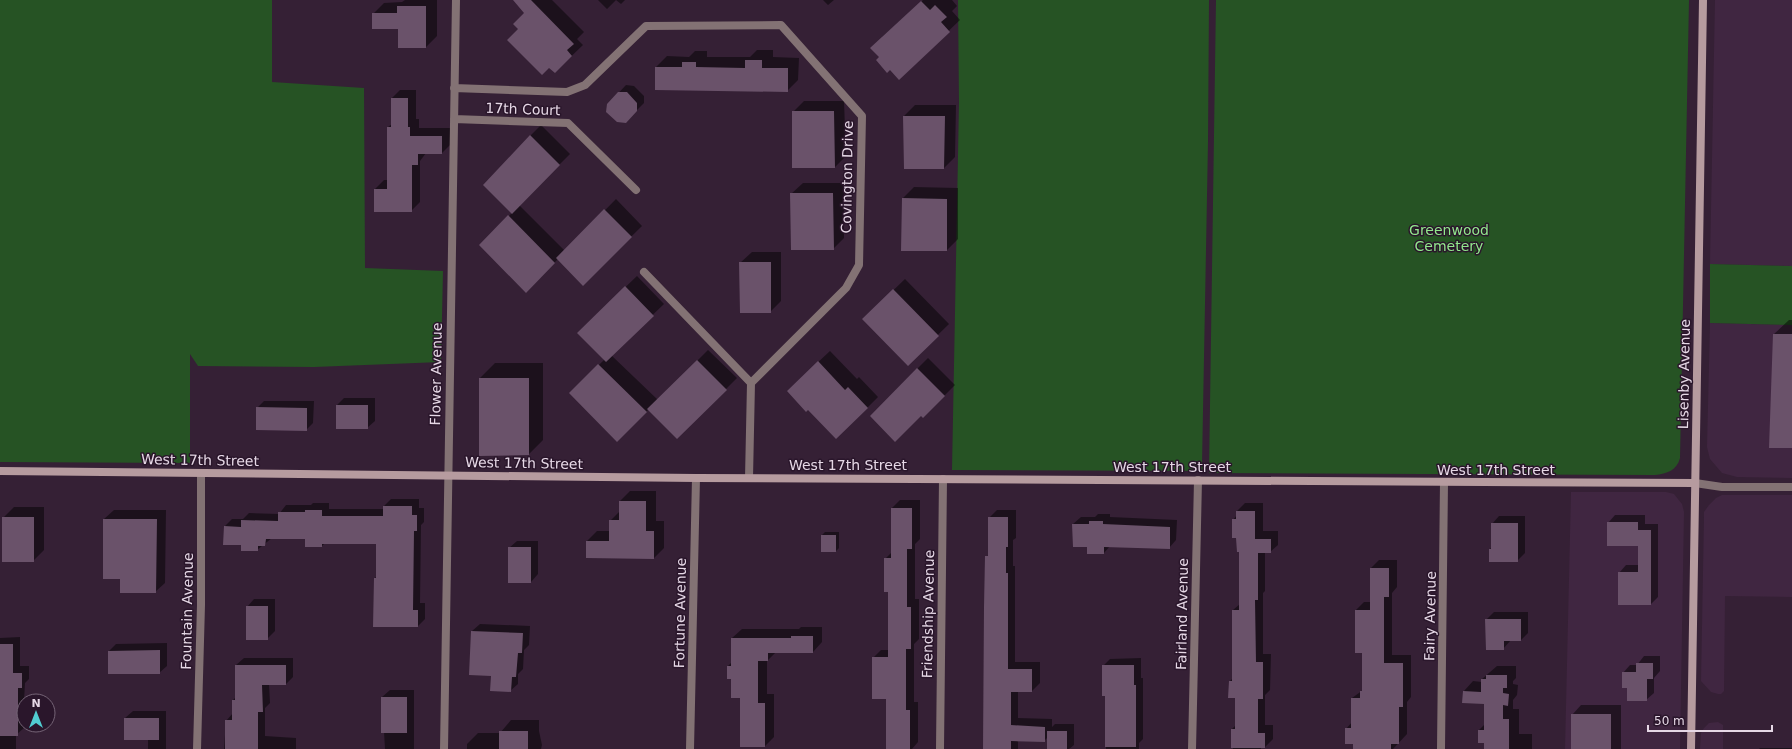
<svg xmlns="http://www.w3.org/2000/svg" width="1792" height="749" font-family="'DejaVu Sans',sans-serif">
	<style>
		.built { fill: #402641 }
		.green { fill: #265324 }
		.shadow { fill: #0007 }
		.building { fill: #6a526a }
		.lines { fill: none; stroke-linecap: round; stroke-linejoin: round }
		.minor { stroke: #837274; stroke-width: 8 }
		.secondary { stroke: #b69b9f; stroke-width: 8 }
		.labels { text-anchor: middle; stroke-width: 3; stroke-linejoin: round; paint-order: stroke }
		.street-label { font-size: 14px; fill: #e6d8e6; stroke: #2a162b }
		.park-label { font-size: 14px; fill: #92e88d; stroke: #2a162b }
	</style>
	<rect width="100%" height="100%" fill="#352035"/>
	<!-- built -->
	<path class="built" d="M1715 0H1792V266L1710 264Z
		M1710 323 1792 325V478L1737 477 1722 473 1710 459 1707 447Z
		M1571 492H1666L1674 494 1682 504 1684 512 1680 749H1565Z
		M1722 495H1792V597L1725 596 1724 691 1721 694H1718L1711 692 1701 681 1704 517V512L1709 505 1716 498Z
		M1718 722 1723 725V749H1700L1701 733 1704 728 1709 723Z"/>
	<!-- green -->
	<path class="green" d="M0 0H272V82L364 88 365 268 443 271 441 362 314 367 198 366 190 354V463L0 462Z
		M958 0H1209L1208 142 1202 465 1207 471 952 470 959 103Z
		M1216 0H1689L1680 458C1677 470 1667 474 1655 475L1209 473Z
		M1710 264 1792 266V325L1710 323Z"/>
	<!-- shadow -->
	<path class="shadow" d="M405 0H437V36L426 47 399 28 373 14 384 3 402 2Z
		M514 0H552L584 32 577 39 583 45 555 72 519 29 526 13Z
		M598 0H616L607 9Z
		M616 0H625L621 4Z
		M823 0H834L828 5Z
		M923 0H952L957 6 952 11 960 20 899 78 880 57 882 37Z
		M757 50H773V57L799 58 798 80 787 91 656 67 667 56 689 57 695 51H707V57H750Z
		M626 85 634 86 644 96V103L625 122 608 104Z
		M400 90H416V119H419V128H450V145L442 153H426L420 161V202L411 211 375 189 384 180H388V127L392 124V98Z
		M804 101H844L846 156 835 167 793 112Z
		M915 105H956L955 157 944 168 904 116Z
		M541 125 570 154 519 205 565 251 616 199 642 226 583 284 558 259 526 291 480 245 512 213 530 136Z
		M803 183H844V238L833 249 791 194Z
		M914 187 958 188V239L947 250 903 198Z
		M752 252H781V301L770 312 740 263Z
		M637 276 664 304 611 355 658 400 708 350 737 378 677 438 649 409 617 441 570 393 604 360 589 322Z
		M905 279 949 324 908 364 875 308Z
		M1789 320H1792V447L1774 334Z
		M830 351 857 379 859 377 878 397 867 408 799 380Z
		M928 358 955 385 923 417 896 390Z
		M495 363H543V440L529 454H480V378Z
		M344 398H375V421L367 428 337 405Z
		M264 401H314L313 423 306 430 257 408Z
		M630 491H656V521H664V548L654 558 587 541 597 531H610V521L620 511V501Z
		M391 499H419V508H424V522L421 525 420 603H425V619L418 626 375 578 377 576V543H325L322 546 306 538H272L257 550 242 544 225 526 232 519H243L249 513 279 514 286 505H311L313 503H329V509H384V506Z
		M900 500H920V539L915 544V599H919V639L914 644V702H918V742L912 749H887V698L873 658 881 650H889V591L885 559 892 552V508Z
		M1245 503H1263V531H1278V545L1270 552H1265V591L1263 593V654H1271L1270 690 1265 695V725H1273V739L1265 747H1261V749H1233L1232 729 1236 725V697H1229L1230 681 1233 678V610L1240 604V551L1233 520 1237 515V511Z
		M14 507H44V550L33 561 3 518Z
		M114 510H166L165 583 155 592 121 578 104 519Z
		M997 510H1016V538L1013 540V566H1015V662H1040V683L1032 691H1018V718L1052 719V727L1055 724H1074V745L1069 749H1048V737L1044 741 1018 740V749H985L986 557 989 555V518Z
		M1098 514H1110V517L1177 520 1176 540 1169 548 1110 546 1104 553 1088 546H1074L1073 524 1081 517H1095Z
		M1615 515H1645V524H1658V597L1651 604 1619 573 1626 565H1639V545L1608 523Z
		M1499 516H1525V553L1517 561 1490 549 1492 547V524Z
		M825 532H839V548L836 551 822 535Z
		M517 541H538V574L531 582 509 548Z
		M1379 560H1397V587L1392 593V655H1411V697L1407 702V734L1393 749H1354V743L1346 729 1352 722V698L1363 690V652L1356 610 1364 602H1371V568Z
		M254 599H275V631L267 639 247 607Z
		M1494 612H1528V633L1521 640H1511L1503 649 1486 620Z
		M480 624 530 626 529 645 524 650 523 669 518 674V684L510 691 492 675 470 674 472 631Z
		M801 627H822V642L813 652H776L767 661V694H774V737L765 746 728 666 732 662V638L742 629H799Z
		M20 637V666H29V679L25 683 24 701 25 727 16 735V749H0V638Z
		M167 643V666L159 673 109 651 116 644Z
		M1644 656H1660V671L1654 678V693L1646 700 1628 687 1623 673 1630 665H1637Z
		M244 658H293V677L286 684H269L270 703 265 708V736L296 738V749H224L226 721 233 713V700L236 697V665Z
		M1141 658V678H1143V739L1139 743V749H1106V695L1103 666 1110 659Z
		M1497 666H1516V678L1513 681V684L1518 685 1517 695 1513 700V709H1519V734H1532V749H1485V742L1479 730 1485 724V704L1464 691 1473 681 1482 682V679Z
		M390 690H414V749H419H385L382 697Z
		M1581 705H1621V749H1573L1572 715Z
		M133 711H166V749H148V739H125V718Z
		M511 720H539V731L542 745 541 749H467V744L478 733H500Z
		M1760 748H1792V749H1759Z"/>
	<!-- building -->
	<path class="building" d="M513 0H531L574 44 567 50 572 56 555 73 549 68 542 75 507 40 518 29 513 24 524 13Z
		M921 1 930 10 935 5 947 17 941 22 950 32 899 80 890 70 887 73 876 60 879 57 870 48Z
		M397 6H426V48H398V29H372V13H397Z
		M745 60H762V68H788V92L655 90V67H682V62H696V67L745 68Z
		M618 92H627L637 103V111L626 123 617 122 606 112 607 104Z
		M391 98H408V127H410V136H442V154H418V165H412V212H374V189H387V127H391Z
		M792 111H834L835 168H792Z
		M903 116H945L944 169H904Z
		M530 135 560 165 512 214 483 185Z
		M790 193H833L834 250H791Z
		M902 198 947 199V251H901Z
		M604 209 632 237 583 286 556 258Z
		M508 215 555 263 526 293 479 245Z
		M739 262H771V313H740Z
		M625 286 654 316 606 362 577 333Z
		M893 289 939 336 908 366 862 319Z
		M1773 334H1792V448H1769Z
		M697 360 727 390 677 439 647 409Z
		M818 361 845 390 848 387 868 408 836 439 808 410 806 412 787 391Z
		M598 364 647 412 617 442 569 393Z
		M917 368 945 396 923 418 921 416 895 442 870 416Z
		M479 378H529V455L479 456Z
		M336 405H368V429H336Z
		M256 407 307 408V431L256 430Z
		M619 501H646V531H654V559L586 558V541H609V520H619Z
		M383 506H412V515H417V531H414L413 610H418V627H373L374 578H376V544H322V547H305V539H266L265 546H258V551H241V545H223L224 526 241 527V520L278 521V512H305V510H322V516H383Z
		M891 508H912V549H907V607H911V649H906V710H910V749H886V699H872V657H888V592H884V558H891Z
		M1236 511H1255V539H1271V553H1258V600H1255L1256 662H1263V699H1258V733H1265V748H1231V729H1235V698H1228L1229 681H1232V610H1239V552H1237L1236 538H1232V519H1236Z
		M2 517H34V562H2Z
		M988 517H1008V547H1006V573H1008V669H1032V692H1011V725L1045 727V742L1011 741V749H983L984 607 985 556H988Z
		M103 519H157L156 593H120V579H103Z
		M1089 521H1103V524L1170 527V549L1104 547V554H1087V547H1073L1072 524H1089Z
		M1607 522H1638V530H1651V605H1618V572H1638V546H1607Z
		M1491 523H1518V562H1489V549H1491Z
		M821 535H836V552H821Z
		M508 547H531V583H508Z
		M1370 568H1389V597H1384V663H1403V707H1399V744H1391V749H1353V744H1345V728H1351V698H1360V691H1362V653H1355V610H1370Z
		M246 606H268V640H246Z
		M1485 619H1521V641H1504V650H1486Z
		M471 631 523 633 522 653H518L516 677H512L511 692 490 691 491 676 469 675Z
		M791 636H813V653H768V661H758V703H765V747H740V698H731V679H727V666H731V638H791Z
		M0 644H13V673H22V688H18V736H0Z
		M160 650V674H108V651Z
		M1636 663H1653V679H1647V701H1627V688H1622V672H1636Z
		M235 665H286V685H262L263 712H258V749H225V720H232V700H235Z
		M1102 665H1134V685H1136V747H1105V696H1102Z
		M1486 675H1507V688H1503V693L1509 694 1508 706 1503 705V719H1509V749H1484V743H1478V730H1484V704L1462 703 1463 691 1481 692V679H1486Z
		M381 697H407V733H381Z
		M1571 714H1611V749H1571Z
		M124 718H159V740H124Z
		M499 731H528V749H499Z
		M1047 731H1067V749H1047Z"/>
	<g class="lines">
		<!-- minor -->
		<path class="minor" d="M454 88 567 92 585 85 646 26 781 25 862 116 859 265 846 288 751 383 749 478
			M454 119 568 123 636 190
			M644 272 751 383
			M1695 483 1722 487H1792
			M197 749 201 605V473
			M444 749 456 0
			M690 749 696 478
			M940 749 943 479
			M1192 749 1198 480
			M1441 749 1444 482"/>
		<!-- secondary -->
		<path class="secondary" d="M0 471 696 478 1695 483
			M1691 749 1703 0"/>
	</g>
	<g class="labels">
		<!-- street labels -->
		<g class="street-label">
			<text transform="translate(523 109) rotate(2)" y="5">17th Court</text>
			<text transform="translate(847 177) rotate(-89)" y="5">Covington Drive</text>
			<text transform="translate(436 374) rotate(-89)" y="5">Flower Avenue</text>
			<text transform="translate(1684 374) rotate(-89)" y="5">Lisenby Avenue</text>
			<text transform="translate(200 460) rotate(1)" y="5">West 17th Street</text>
			<text transform="translate(524 463) rotate(1)" y="5">West 17th Street</text>
			<text x="848" y="470">West 17th Street</text>
			<text x="1172" y="472">West 17th Street</text>
			<text x="1496" y="475">West 17th Street</text>
			<text transform="translate(187 611) rotate(-89)" y="5">Fountain Avenue</text>
			<text transform="translate(680 613) rotate(-89)" y="5">Fortune Avenue</text>
			<text transform="translate(928 614) rotate(-89)" y="5">Friendship Avenue</text>
			<text transform="translate(1182 614) rotate(-89)" y="5">Fairland Avenue</text>
			<text transform="translate(1430 616) rotate(-89)" y="5">Fairy Avenue</text>
		</g>
		<!-- park labels -->
		<g class="park-label">
			<text x="1449" y="235">Greenwood<tspan x="1449" dy="16">Cemetery</tspan></text>
		</g>
	</g>
	<!-- north arrow -->
	<g transform="translate(36 713)"><circle r="19" fill="#2a162b" stroke="#756476"/>
	<path d="M0-3L7 15L0 10L-7 15Z" fill="#51ccd1"/>
	<text y="-6" font-size="11" font-weight="bold" text-anchor="middle" fill="#e6d8e6">N</text>
	</g>
	<!-- scale -->
	<path d="M1648 725v6h124v-6" fill="none" stroke="#e6d8e6" stroke-width="2"/>
	<text x="1654" y="725" font-size="12" fill="#e6d8e6" stroke="#2a162b" stroke-width="3" paint-order="stroke">50 m</text>
</svg>
